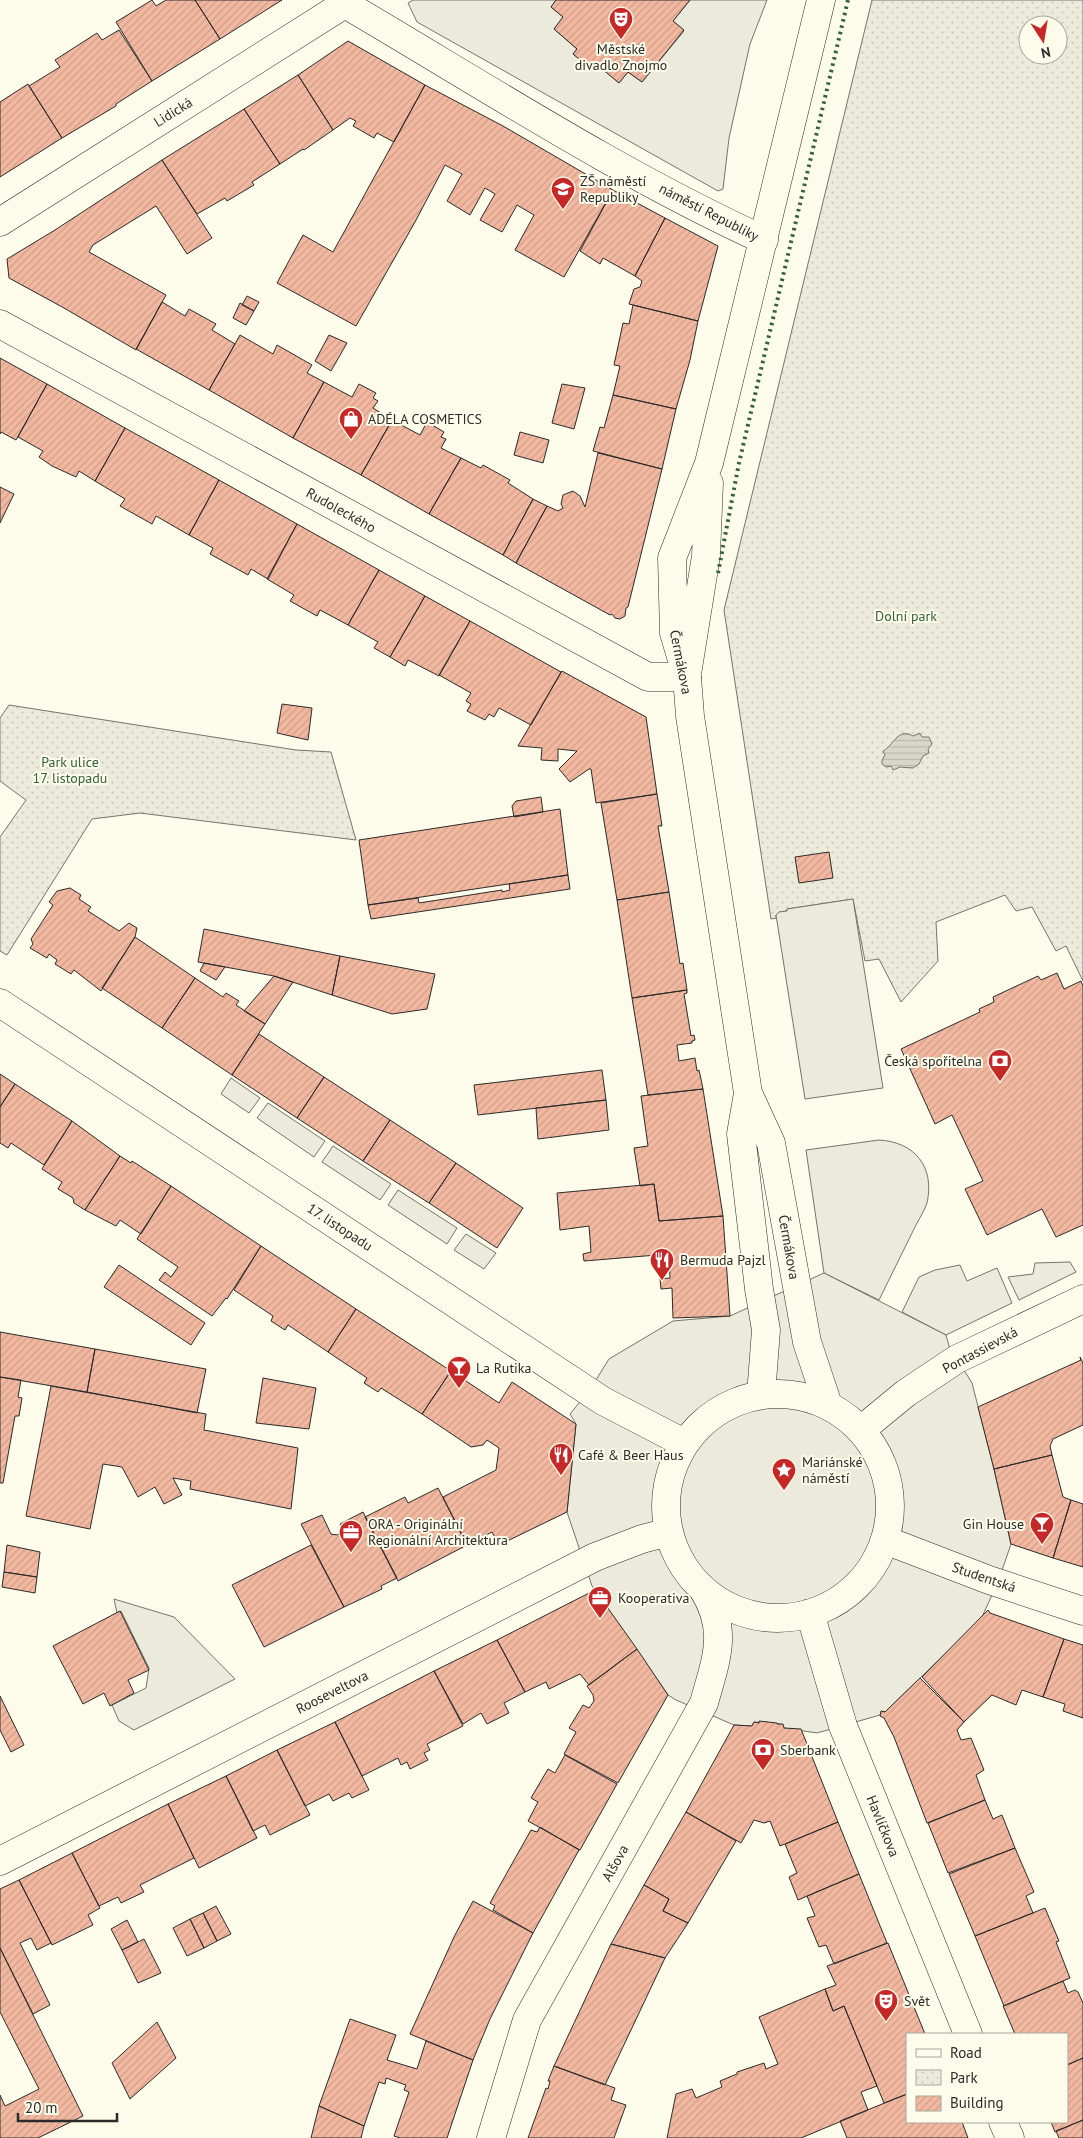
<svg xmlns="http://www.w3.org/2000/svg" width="1083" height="2138" font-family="'PT Sans',sans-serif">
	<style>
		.green { fill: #ecebdb; stroke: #74746e }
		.park { fill: url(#park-dots); stroke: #74746e; fill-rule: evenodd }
		.parking { fill: #eceadb; stroke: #74746e }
		.water { fill: url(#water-rules); stroke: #74746e }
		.building { fill: url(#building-hatch); stroke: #2b2b2b }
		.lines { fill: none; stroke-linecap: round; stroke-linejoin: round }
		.minor-casing { stroke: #2b2b2b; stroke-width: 29 }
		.major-casing { stroke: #2b2b2b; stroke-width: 29 }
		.minor { stroke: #fdfbea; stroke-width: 28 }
		.major { stroke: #fdfbea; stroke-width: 28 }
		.hedge { stroke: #34623c; stroke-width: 4; stroke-dasharray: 2.5 4; stroke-linecap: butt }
		.labels { text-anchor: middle; stroke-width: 4; stroke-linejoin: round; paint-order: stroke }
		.poi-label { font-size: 14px; fill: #2b2b2b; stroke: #fdfbea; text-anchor: start }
		.street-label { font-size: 14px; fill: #2b2b2b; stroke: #fdfbea }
		.park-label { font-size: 14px; fill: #34623c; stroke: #fdfbea }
	</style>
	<defs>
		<pattern id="park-dots" width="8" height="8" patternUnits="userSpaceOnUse" patternTransform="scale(1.25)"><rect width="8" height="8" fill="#ecebdb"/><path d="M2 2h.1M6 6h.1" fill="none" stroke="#cbcabc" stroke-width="1.8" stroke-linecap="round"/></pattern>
		<pattern id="water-rules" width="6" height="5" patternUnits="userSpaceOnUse" patternTransform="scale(1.25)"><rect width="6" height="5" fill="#d8d7c9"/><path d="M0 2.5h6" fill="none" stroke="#bab9ad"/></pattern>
		<pattern id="building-hatch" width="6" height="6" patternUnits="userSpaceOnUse" patternTransform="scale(1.25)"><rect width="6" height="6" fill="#f2b8a0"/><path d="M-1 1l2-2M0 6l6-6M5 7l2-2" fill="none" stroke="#d09e8a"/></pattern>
	</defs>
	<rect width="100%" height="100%" fill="#fdfbea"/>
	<!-- green -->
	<path class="green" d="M413 0H556L551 7 563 17 554 29 577 49 573 54 591 68 595 63 619 83 628 72 642 82 684 31 673 21 690 0H767L750 44 729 138 723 189 718 191 417 22 408 3Z
		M231 1078 260 1098 249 1113 221 1094Z
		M268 1103 325 1141 314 1157 257 1118Z
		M879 1140C915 1142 935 1167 927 1203 924 1212 917 1222 913 1231 902 1254 890 1277 879 1300L824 1273 806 1150Z
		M333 1146 391 1184 380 1200 322 1162Z
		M398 1190 457 1228 447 1244 388 1205Z
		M466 1234 496 1253 484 1269 454 1250Z
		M1070 1262 1076 1272 1019 1300 1008 1277 1033 1274 1035 1263Z
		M960 1265 967 1281 997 1268 1012 1303 946 1335 902 1312 919 1277 935 1270Z
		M114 1599 174 1617 235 1679 134 1730 119 1721 112 1705 146 1688 149 1668 121 1611 117 1613Z"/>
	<!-- park -->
	<path class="park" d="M872 0H1083V981L1066 946 1056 951 1032 907 1016 911 1005 895 936 922 938 961 901 1002 879 959 865 961 853 899 787 909V911L779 912 776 915V918L771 919 724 610ZM1028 25H1058V55H1028Z
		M9 705 296 750 331 752 356 840 140 813 92 819 7 955 0 951V837L26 800 0 781V718Z"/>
	<!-- parking -->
	<path class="parking" d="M853 899 883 1088 805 1099 776 915 779 912 787 911V909Z
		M824 1273 946 1335 949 1346 972 1383 994 1469 1011 1544 998 1582 981 1619 885 1712 883 1711 880 1715 817 1733 784 1728 780 1724 754 1722 752 1726 734 1725 676 1700 668 1695 592 1586 567 1512 576 1424 570 1414 589 1391 609 1359 673 1321 730 1316Z"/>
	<!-- water -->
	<path class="water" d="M920 733 922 737H929L932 744 928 749 929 753 923 756 919 764 913 768 900 767 893 770 891 766 886 767 882 764V760L885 755 883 751C893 746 898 727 913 736Z"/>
	<!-- building -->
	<path class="building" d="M152 0 156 6 166 0H195L220 39 152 81 116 22Z
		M195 0H282L220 39Z
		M556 0H690L673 21 684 30 642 82 628 72 619 83 595 63 591 69 573 54 577 49 554 29 563 17 551 7Z
		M119 30 152 81 116 104V106L62 138 29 86 60 67 55 60 97 33 102 40Z
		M348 41 425 85 394 142 377 133 374 138 353 126 356 121 350 118 333 130 298 75Z
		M298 75 333 130 304 150 303 149 280 164 244 109Z
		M28 84 62 138 0 177V102Z
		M425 85 503 126 613 190 564 277 515 250 534 215 517 205 502 232 480 220 495 194 485 188 470 215 447 201 462 174 445 165 415 222 356 326 277 283 303 235 333 252Z
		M244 109 280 164 252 182 254 185 227 201 225 198 197 214 162 160Z
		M162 160 212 238 187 254 156 206 93 245 89 252 166 295 136 350 64 308 9 278 7 259 55 230Z
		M613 190 665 218 635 276 603 258 600 264 580 251Z
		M665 218 718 246 698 321 629 304 634 289 640 287 642 281 635 276Z
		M247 296 259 302 254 311 242 305Z
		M162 302 185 316 189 309 216 324 212 330 235 344 209 390 136 349Z
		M240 303 254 311 246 325 233 318Z
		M633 305 698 321 690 360 676 409 613 395 620 366 614 365 623 323 629 324Z
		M240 335 273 354 277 345 312 365 307 373 324 382 293 438 209 390Z
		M329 335 347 343 331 371 315 361Z
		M0 358 47 384 16 440 1 432 0 434Z
		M324 382 352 397 359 384 376 393 373 398 378 401 373 408 392 420 361 475 293 438Z
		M47 384 125 428 95 481 79 471 76 477 52 466 39 457 43 451 18 437Z
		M562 384 585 388 574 429 552 423Z
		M613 395 676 409 662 469 593 451 600 427 604 428Z
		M392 420 420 435 427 422 444 432 441 437 446 439 441 448 461 458 429 514 361 475Z
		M125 428 219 480 189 535 156 516 152 524 120 506 125 499 95 481Z
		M520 432 549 440 543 463 514 455Z
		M598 453 662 469 628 607 626 608 625 616 620 619 615 618 612 614 610 615 516 563 547 506 558 511 563 508 561 504 563 495 573 491 580 496 585 507Z
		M461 458 481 468 483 465 510 480 508 483 533 499 503 555 429 514Z
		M219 480 297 524 268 579 251 569 248 575 210 554 213 548 189 535Z
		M0 487 14 494 0 523Z
		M533 499 547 506 516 563 503 555Z
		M297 524 379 570 348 625 320 610 317 616 290 601 294 595 267 579Z
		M379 570 425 596 390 657 374 648 378 642 348 625Z
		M425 596 470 621 439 676 408 660 405 666 390 657Z
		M470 621 561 672 531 725 499 708 494 717 489 714 485 720 467 711 471 704 466 701 471 693 439 675Z
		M562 671 646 717 657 794 596 803 591 769H589L570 782 559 769 577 751 558 749V761L541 760 542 748 518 746Z
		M282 704 312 708 308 740 277 733Z
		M657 794 662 826H658L669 892 617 900 601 803Z
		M541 797 543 812 514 817 512 806 516 801Z
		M560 809 568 875 368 905 359 840Z
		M829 852 833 878 799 883 795 857Z
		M568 875 570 889 371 919 368 905 418 898 419 903 502 890V892L510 890 509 884Z
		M70 888 81 895 79 899 91 907 88 911 119 931 129 923 137 928 135 937 101 991 74 970 71 974 55 964 57 960 49 954 47 958 30 948 33 944 31 939 53 905 49 902 57 891Z
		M669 892 680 964 683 963 687 990 632 998 617 900Z
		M204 929 340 956 332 995 274 976 198 962Z
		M135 937 195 978 162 1028 102 988Z
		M340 956 435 974 427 1009 392 1014 332 995Z
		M204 963 225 967 216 980 200 971Z
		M1057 973 1064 989 1081 981 1083 986V1225L1056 1237 1042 1209 987 1235 965 1189 983 1181 952 1115 935 1124 901 1049 980 1012 979 1009 994 1002 993 997 1038 976 1041 980Z
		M274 976 293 982 265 1024 244 1011Z
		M195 978 223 997 226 993 239 1001 236 1005 265 1024 232 1075 162 1028Z
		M687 990V993L684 994 691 1036 694 1035 695 1040 692 1041V1043L677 1045 679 1061 695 1058 697 1071 699 1070 703 1089 648 1095 632 998Z
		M259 1034 324 1077 297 1118 232 1075Z
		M602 1070 606 1100 478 1115 474 1085Z
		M0 1074 15 1084 0 1107Z
		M324 1077 390 1120 363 1161 297 1118Z
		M15 1084 72 1121 44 1165 11 1143 8 1148 0 1143V1107Z
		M703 1089 723 1216 659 1221 654 1184 640 1186 634 1148 648 1146 641 1096Z
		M606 1100 609 1130 538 1139 536 1108Z
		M390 1120 456 1163 429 1203 363 1161Z
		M72 1121 120 1156 85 1210 74 1203 73 1198 58 1189 62 1182 42 1169Z
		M120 1156 131 1163 132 1161 171 1186 141 1234 120 1220 116 1226 85 1210Z
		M456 1163 523 1208 497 1248 429 1203Z
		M654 1184 659 1221 723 1216 730 1316 673 1318 672 1288 661 1289 660 1279 670 1278 669 1254 584 1261 583 1254 591 1252 589 1226 560 1230 557 1193Z
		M171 1186 261 1246 227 1299 226 1298 212 1316 159 1280 165 1272 171 1277 178 1267 137 1239Z
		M261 1246 356 1309 328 1352 288 1325 285 1330 271 1321 273 1316 234 1290Z
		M119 1265 205 1323 191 1345 104 1287Z
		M356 1309 451 1371 422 1414 381 1388 378 1392 364 1383 367 1378 328 1352Z
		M0 1332 95 1349 87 1392 0 1377Z
		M95 1349 206 1369 197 1413 87 1392Z
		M1080 1357 1083 1363V1425L1053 1439 1050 1446 1052 1455 994 1469 978 1407 1081 1360Z
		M451 1371 499 1403 512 1382 576 1424 567 1512 499 1545 492 1532 467 1545 443 1497 496 1470 499 1448 487 1440 483 1445 471 1447 422 1414Z
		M0 1377 21 1380 18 1397 22 1398 19 1416H15L3 1483H0Z
		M263 1378 316 1388 309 1429 256 1423Z
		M51 1386 206 1414 204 1430 298 1448 291 1509 190 1489 191 1481 173 1478 182 1495 164 1504 155 1487 138 1497 122 1467 103 1464 90 1529 26 1516Z
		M1052 1455 1063 1497 1071 1500 1053 1558 1011 1544 994 1469Z
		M438 1488 467 1545 398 1581 365 1517 405 1497 408 1503Z
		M1071 1500 1083 1504V1567L1053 1558Z
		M363 1512 397 1578 381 1586 382 1589 378 1591 344 1607 301 1524 322 1515 331 1534 337 1535 344 1531 340 1524Z
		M7 1545 40 1552 37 1577 4 1572Z
		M311 1545 344 1607 264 1647 232 1585Z
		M4 1572 37 1577 35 1593 2 1587Z
		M595 1590 637 1649 589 1685 580 1674 549 1689 546 1682 525 1692 497 1640Z
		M988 1610 990 1613 1064 1639 1043 1697 1022 1690 1016 1705 992 1695 964 1722 922 1677Z
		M120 1611 149 1670 128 1680 134 1693 110 1706 104 1693 83 1704 53 1646Z
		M1064 1639 1083 1645V1718L1063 1711 1065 1704 1043 1697Z
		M497 1640 525 1692 504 1703 509 1713 487 1724 481 1713 463 1724 434 1671Z
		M637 1649 668 1695 618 1783 564 1754 576 1732 569 1728 583 1705 589 1708 594 1701 593 1695 587 1686Z
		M434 1671 463 1726 427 1744 430 1750 424 1753 428 1760 410 1769 407 1762 401 1765 398 1758 362 1776 335 1722Z
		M920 1678 964 1722 957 1730 961 1740 971 1738 984 1770 976 1775 985 1800 927 1823 894 1737 884 1718 880 1716 881 1711 885 1712Z
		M0 1696 24 1745 11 1752 0 1730Z
		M759 1721 777 1723V1724H783L784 1728 801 1729 838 1822 780 1846 770 1821 764 1823 754 1820 741 1843 686 1812 734 1725 752 1726 754 1722 759 1723Z
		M335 1722 369 1790 352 1798 349 1793 333 1801 329 1794 305 1806 277 1750Z
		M277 1750 310 1815 270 1835 265 1825 253 1831 226 1776Z
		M565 1755 617 1784 580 1850 528 1821 538 1802 531 1798 548 1769 555 1773Z
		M226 1776 257 1838 199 1868 168 1804Z
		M985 1800 993 1819 1002 1815 1015 1848 948 1873 928 1823Z
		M168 1804 194 1858 140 1885 144 1892 121 1903 118 1897 99 1906 72 1853Z
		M686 1812 736 1841 688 1923 663 1911 669 1899 644 1885Z
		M838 1822 859 1874 798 1900 789 1877 797 1873 785 1844Z
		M540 1827 579 1850 533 1933 493 1910 495 1906 490 1903 531 1830 537 1832Z
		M1015 1848 1034 1892 1026 1896 1033 1913 975 1936 949 1874Z
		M72 1853 100 1908 88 1915 93 1925 52 1945 19 1880Z
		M859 1874 887 1943 834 1964 826 1945 819 1947 807 1918 815 1916 807 1896Z
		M19 1880 51 1943 37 1950 31 1938 20 1943 50 2005 33 2014 0 1948V1889Z
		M644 1885 669 1899 663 1911 688 1923 665 1958 611 1944Z
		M473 1901 533 1933 490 2019 473 2060 410 2034 454 1937Z
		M216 1906 231 1934 217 1941 203 1913Z
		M1045 1908 1059 1941 1056 1942 1070 1978 1004 2006 975 1936Z
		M203 1913 217 1941 204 1948 190 1919Z
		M190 1919 204 1948 187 1956 173 1928Z
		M127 1920 138 1942 122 1950 111 1929Z
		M144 1939 161 1973 138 1983 122 1950Z
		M888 1943 925 2034H907V2094L884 2103 844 2006 833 2011 825 1989 836 1985 827 1966Z
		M611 1944 665 1958 605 2085 554 2066Z
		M0 1948 83 2116 38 2138H0V2095L5 2106 39 2089 0 2012Z
		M1063 1981 1068 1993 1075 1990 1078 1992 1083 2003V2058L1067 2065V2034H1015L1003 2006Z
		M825 1989 833 2011 844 2006 877 2086 861 2092 868 2110 801 2138H667L676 2094 692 2089 696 2098 722 2087 720 2081 737 2074V2072L764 2063 766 2069 778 2064 759 2017Z
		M350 2019 396 2035 387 2060 417 2069 426 2041 473 2060 447 2138H400L394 2136 409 2092 404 2090 406 2085 386 2078 385 2084 379 2082 364 2126 319 2106Z
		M157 2022 176 2058 130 2099 112 2063Z
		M1083 2058V2120L1055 2132 1051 2122H1067V2065Z
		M554 2066 615 2088 611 2100 626 2105 614 2138H528L546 2088 548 2089 550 2081H548Z
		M907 2094V2122H962L968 2138H847L840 2121Z
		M319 2106 364 2126 361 2138H311Z
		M1083 2120V2138H1059L1056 2131Z"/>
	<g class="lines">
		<defs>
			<path id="minor" d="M345 4C483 85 618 173 764 240
				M0 222 351 0
				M0 324 648 677H687
				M0 1003 603 1401 684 1443
				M861 1430 906 1393 957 1359 1083 1299
				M885 1540 989 1580 1083 1611
				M491 2138 527 2020 704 1703C716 1659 729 1631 703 1589"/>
			<path id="major" d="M821 0 709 463 672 558 674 633 687 677 690 716 748 1093 771 1143 807 1342 827 1402
				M688 668 706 556 709 483
				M748 1093 741 1134 759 1289 766 1330 761 1395
				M666 1506a112 112 0 1 1 224 0a112 112 0 1 1-224 0Z
				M810 1613 843 1726 968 2034
				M0 1861 595 1557 642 1539 669 1532
				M1003 2122 1010 2138"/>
		</defs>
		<!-- minor casing -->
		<use href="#minor" class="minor-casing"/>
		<!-- major casing -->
		<use href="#major" class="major-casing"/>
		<!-- minor -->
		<use href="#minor" class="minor"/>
		<!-- major -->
		<use href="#major" class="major"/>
		<!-- hedge -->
		<path class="hedge" d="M718 573 739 463 848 0"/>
	</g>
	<!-- icons -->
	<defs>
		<symbol id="theatre-pin" viewBox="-11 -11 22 30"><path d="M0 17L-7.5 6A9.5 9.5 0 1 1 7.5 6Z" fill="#c62828" stroke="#fdfbea"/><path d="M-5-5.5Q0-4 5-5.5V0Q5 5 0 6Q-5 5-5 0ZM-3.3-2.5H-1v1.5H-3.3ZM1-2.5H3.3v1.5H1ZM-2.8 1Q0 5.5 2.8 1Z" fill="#fff"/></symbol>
		<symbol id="school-pin" viewBox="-11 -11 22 30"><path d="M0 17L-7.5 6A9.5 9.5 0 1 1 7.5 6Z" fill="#c62828" stroke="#fdfbea"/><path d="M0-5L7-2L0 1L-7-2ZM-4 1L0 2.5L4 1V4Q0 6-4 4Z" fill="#fff"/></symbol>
		<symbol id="shop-pin" viewBox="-11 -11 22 30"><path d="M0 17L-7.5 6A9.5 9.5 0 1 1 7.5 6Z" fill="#c62828" stroke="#fdfbea"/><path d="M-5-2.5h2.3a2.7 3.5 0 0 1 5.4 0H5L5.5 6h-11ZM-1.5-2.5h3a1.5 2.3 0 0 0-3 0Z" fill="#fff"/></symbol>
		<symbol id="bank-pin" viewBox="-11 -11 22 30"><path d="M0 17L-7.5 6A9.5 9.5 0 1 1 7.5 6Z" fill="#c62828" stroke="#fdfbea"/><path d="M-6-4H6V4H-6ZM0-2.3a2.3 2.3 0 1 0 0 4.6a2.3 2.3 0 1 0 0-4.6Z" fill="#fff"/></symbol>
		<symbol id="restaurant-pin" viewBox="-11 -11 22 30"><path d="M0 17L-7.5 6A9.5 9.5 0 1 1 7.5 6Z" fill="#c62828" stroke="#fdfbea"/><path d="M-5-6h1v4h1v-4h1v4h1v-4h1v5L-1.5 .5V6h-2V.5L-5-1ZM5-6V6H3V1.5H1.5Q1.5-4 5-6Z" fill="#fff"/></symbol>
		<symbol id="bar-pin" viewBox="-11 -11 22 30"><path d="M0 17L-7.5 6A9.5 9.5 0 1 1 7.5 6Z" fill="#c62828" stroke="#fdfbea"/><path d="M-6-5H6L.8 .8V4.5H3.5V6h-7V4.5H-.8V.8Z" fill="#fff"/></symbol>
		<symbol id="sight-pin" viewBox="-11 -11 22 30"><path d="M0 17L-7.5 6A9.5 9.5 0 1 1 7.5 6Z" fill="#c62828" stroke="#fdfbea"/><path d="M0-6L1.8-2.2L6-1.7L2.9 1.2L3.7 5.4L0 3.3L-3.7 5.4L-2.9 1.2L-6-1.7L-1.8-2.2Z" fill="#fff"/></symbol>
		<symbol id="office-pin" viewBox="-11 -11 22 30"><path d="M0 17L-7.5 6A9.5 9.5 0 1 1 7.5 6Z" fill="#c62828" stroke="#fdfbea"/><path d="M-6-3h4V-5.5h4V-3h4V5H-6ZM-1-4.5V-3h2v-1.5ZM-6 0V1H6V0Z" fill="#fff"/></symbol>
	</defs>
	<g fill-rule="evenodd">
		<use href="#theatre-pin" x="607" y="5" width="28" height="38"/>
		<use href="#school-pin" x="549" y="175" width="28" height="38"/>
		<use href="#shop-pin" x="337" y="405" width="28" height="38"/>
		<use href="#bank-pin" x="986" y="1047" width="28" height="38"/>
		<use href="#restaurant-pin" x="648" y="1246" width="28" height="38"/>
		<use href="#bar-pin" x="445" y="1354" width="28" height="38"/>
		<use href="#restaurant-pin" x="547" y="1441" width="28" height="38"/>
		<use href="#sight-pin" x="770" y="1456" width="28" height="38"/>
		<use href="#bar-pin" x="1028" y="1510" width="28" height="38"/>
		<use href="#office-pin" x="337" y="1518" width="28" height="38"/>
		<use href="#office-pin" x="586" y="1584" width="28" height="38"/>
		<use href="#bank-pin" x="749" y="1736" width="28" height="38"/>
		<use href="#theatre-pin" x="872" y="1987" width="28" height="38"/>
	</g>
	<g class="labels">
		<!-- poi labels -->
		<g class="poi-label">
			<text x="621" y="54" text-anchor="middle">Městské<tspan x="621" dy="16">divadlo Znojmo</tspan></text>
			<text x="580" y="186">ZŠ náměstí<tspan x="580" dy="16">Republiky</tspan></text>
			<text x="368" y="424">ADÉLA COSMETICS</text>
			<text x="982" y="1066" text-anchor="end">Česká spořitelna</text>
			<text x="680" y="1265">Bermuda Pajzl</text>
			<text x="476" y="1373">La Rutika</text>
			<text x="578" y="1460">Café &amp; Beer Haus</text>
			<text x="802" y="1467">Mariánské<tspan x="802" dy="16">náměstí</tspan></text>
			<text x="368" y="1529">ORA - Originální<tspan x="368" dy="16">Regionální Architektura</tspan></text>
			<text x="1024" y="1529" text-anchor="end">Gin House</text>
			<text x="618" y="1603">Kooperativa</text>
			<text x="780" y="1755">Sberbank</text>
			<text x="904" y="2006">Svět</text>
		</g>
		<!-- street labels -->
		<g class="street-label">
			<text transform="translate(173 112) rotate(-32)" y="5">Lidická</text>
			<text transform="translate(709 212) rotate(27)" y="5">náměstí Republiky</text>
			<text transform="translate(341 510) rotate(29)" y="5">Rudoleckého</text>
			<text transform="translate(681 662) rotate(79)" y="5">Čermákova</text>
			<text transform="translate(340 1227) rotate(33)" y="5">17. listopadu</text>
			<text transform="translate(789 1247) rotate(80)" y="5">Čermákova</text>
			<text transform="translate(980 1350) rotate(-28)" y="5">Pontassievská</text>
			<text transform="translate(984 1577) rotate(19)" y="5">Studentská</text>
			<text transform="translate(332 1692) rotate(-27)" y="5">Rooseveltova</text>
			<text transform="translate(883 1826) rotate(68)" y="5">Havlíčkova</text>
			<text transform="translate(615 1863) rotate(-61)" y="5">Alšova</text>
		</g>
		<!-- park labels -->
		<g class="park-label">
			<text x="906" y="621">Dolní park</text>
			<text x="70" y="767">Park ulice<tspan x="70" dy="16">17. listopadu</tspan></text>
		</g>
	</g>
	<!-- legend -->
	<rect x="906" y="2033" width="162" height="90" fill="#fdfbea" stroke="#a9a89e"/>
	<rect x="916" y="2049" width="25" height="8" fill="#fdfbea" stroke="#a9a89e"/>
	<text x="950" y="2058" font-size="15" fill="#2b2b2b">Road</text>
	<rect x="916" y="2070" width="25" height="15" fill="url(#park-dots)" stroke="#a9a89e"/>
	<text x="950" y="2083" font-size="15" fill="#2b2b2b">Park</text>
	<rect x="916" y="2096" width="25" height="15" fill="url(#building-hatch)" stroke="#a9a89e"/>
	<text x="950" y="2108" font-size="15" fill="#2b2b2b">Building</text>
	<!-- north arrow -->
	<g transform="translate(1043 40) rotate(168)"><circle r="24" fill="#fdfbea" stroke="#a9a89e"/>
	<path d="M0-4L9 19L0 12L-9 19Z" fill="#c62828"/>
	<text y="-8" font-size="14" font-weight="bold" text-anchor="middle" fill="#2b2b2b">N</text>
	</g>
	<!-- scale -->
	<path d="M18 2113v8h99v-8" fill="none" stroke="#2b2b2b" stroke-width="2.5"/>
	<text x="25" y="2113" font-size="15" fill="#2b2b2b" stroke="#fdfbea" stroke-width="4" paint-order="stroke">20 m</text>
</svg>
